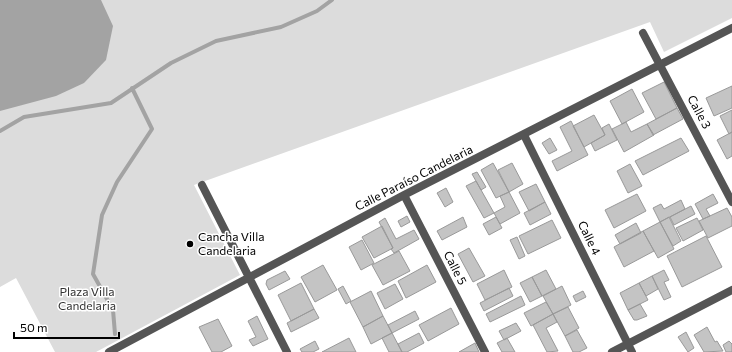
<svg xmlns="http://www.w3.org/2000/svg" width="732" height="352" font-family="Commissioner,sans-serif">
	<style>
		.green { fill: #dcdcdc }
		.water { fill: #a3a3a3 }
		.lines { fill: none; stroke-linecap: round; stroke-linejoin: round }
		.stream { stroke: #a3a3a3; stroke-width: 4 }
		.building { fill: #c4c4c4; stroke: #999 }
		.street { stroke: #555; stroke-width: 8 }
		.poi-dot { fill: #000; stroke: #fff; stroke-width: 1.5 }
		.labels { text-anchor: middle; stroke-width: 3; stroke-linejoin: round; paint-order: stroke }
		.street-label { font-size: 12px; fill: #000; stroke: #fff }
		.poi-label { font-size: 12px; fill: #000; stroke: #fff; text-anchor: start }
		.park-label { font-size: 12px; fill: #333; stroke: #fff }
	</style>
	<rect width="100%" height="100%" fill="#fff"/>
	<!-- green -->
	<path class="green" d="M0 0H732V18L664 52 650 22 194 185 240 275 96 352H55L16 278 0 287Z"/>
	<!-- water -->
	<path class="water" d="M0 0H101L113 26 106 60 84 83 56 96 0 111Z"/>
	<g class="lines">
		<!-- stream -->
		<path class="stream" d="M0 131 24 117 111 103 171 63 216 41 281 27 317 11 332 0
			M115 334 113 310 93 274 102 215 117 182 152 129 132 88"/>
	</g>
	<!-- building -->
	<path class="building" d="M664 82 677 108 656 119 642 93Z
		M732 86V108L714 116 706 98Z
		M632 89 644 112 622 124 610 101Z
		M677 108 683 119 653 135 647 124Z
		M732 110V132L729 134 720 116Z
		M594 115 605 135 584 147 573 126Z
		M571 121 588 155 557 171 552 161 572 151 560 127Z
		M626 122 631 132 647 124 654 135 624 152 612 129Z
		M609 124 617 140 595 151 591 143 605 135 602 128Z
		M732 132V156L727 159 717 140Z
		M550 138 557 150 549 154 542 143Z
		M681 138 689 151 643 175 635 161Z
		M493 163 509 192 496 198 481 170Z
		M512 163 523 184 509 192 498 170Z
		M630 164 642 186 628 193 617 171Z
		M477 172 486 187 481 190 472 174Z
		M476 181 494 213 484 218 466 186Z
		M536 184 545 202 529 211 519 192Z
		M446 188 453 202 445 207 437 193Z
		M509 192 520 213 500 224 494 213 505 207 500 196Z
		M637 194 646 211 614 228 605 210Z
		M713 194 718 203 706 209 710 216 703 219 695 204Z
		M681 200 685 209 660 222 653 208 661 204 664 209Z
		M545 202 551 214 530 225 524 213Z
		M691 206 695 214 674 225 670 217Z
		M727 208 732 217V226L708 238 699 221Z
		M407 216 410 222 401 227 398 221Z
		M463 217 467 227 442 240 437 231Z
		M496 217 502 228 489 235 483 224Z
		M669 217 681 241 673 246 660 222Z
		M385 218 396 239 414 230 419 239 394 253 391 249 393 248 379 222Z
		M697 218 703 230 683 241 676 228Z
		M552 220 561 238 528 254 519 236Z
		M660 222 674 249 658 258 643 231Z
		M636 223 641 233 620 244 615 235Z
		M382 226 393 248 374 258 362 237Z
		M643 231 654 251 624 267 614 247Z
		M706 236 722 267 682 287 667 256Z
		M517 237 525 256 519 259 510 240Z
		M362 240 374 263 361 270 349 247Z
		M469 248 485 276 473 282 458 254Z
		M399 251 410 271 383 285 372 265Z
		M323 265 337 290 315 302 301 277Z
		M427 265 436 282 406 298 398 281Z
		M504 270 512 287 485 300 477 284Z
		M546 270 556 289 542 296 532 277Z
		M664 270 669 280 664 282 671 297 664 300 652 276Z
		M285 271 290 279 269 290 266 284 267 280Z
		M652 276 658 289 646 296 639 283Z
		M532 277 542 296 530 302 520 283Z
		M301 283 314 309 291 321 278 295Z
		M639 283 648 300 628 310 620 293Z
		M395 284 403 299 385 309 377 293Z
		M343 286 351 301 346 304 338 289Z
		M562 286 571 305 553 314 543 296Z
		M509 288 513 296 484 311 480 303Z
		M371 291 383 316 363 327 350 302Z
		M583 291 586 297 576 302 573 296Z
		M521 296 525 305 490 322 486 314Z
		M546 302 553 314 531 326 524 313Z
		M640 304 647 316 637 320H634L628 310Z
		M568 307 579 328 565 336 553 314Z
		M451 308 459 324 428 341 419 325Z
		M314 309 319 318 291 332 287 323Z
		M415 311 419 319 392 333 388 325Z
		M553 314 557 322 546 328 558 351 547 352 533 325Z
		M257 316 268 339 253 346 249 340 256 337 248 321Z
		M383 316 392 333 371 344 363 327Z
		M218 319 232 346 221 352H212L199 327Z
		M516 323 521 331 504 340 499 331Z
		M707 327 715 342 717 341 723 351 704 352 694 335Z
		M577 330 587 348 579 352H573L565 336Z
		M686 332 694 348 688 352 678 337Z
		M392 333 402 352H389L382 338Z
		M419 333 424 343 407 352H402L398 344Z
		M349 338 356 352H322Z
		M507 338 515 352H502L497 343Z
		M315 341 319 349 313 352H302L300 349Z
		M729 341 732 344V352H726L723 345Z
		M475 343 479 352H459Z"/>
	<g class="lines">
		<!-- street -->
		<path class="street" d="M643 33 732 202
			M524 135 632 352
			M202 185 287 352
			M404 195 485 352
			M109 352 404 195 732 28
			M612 352 732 290"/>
	</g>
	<!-- markers -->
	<circle class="poi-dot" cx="190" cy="244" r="4"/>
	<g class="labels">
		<!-- street labels -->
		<g class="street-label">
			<text transform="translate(699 112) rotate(62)" y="4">Calle 3</text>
			<text transform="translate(414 178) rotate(-27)" y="4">Calle Paraíso Candelaria</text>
			<text transform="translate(589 238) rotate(64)" y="4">Calle 4</text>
			<text transform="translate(455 268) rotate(63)" y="4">Calle 5</text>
		</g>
		<!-- poi labels -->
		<g class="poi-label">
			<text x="198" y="241">Cancha Villa<tspan x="198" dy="14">Candelaria</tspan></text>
		</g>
		<!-- park labels -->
		<g class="park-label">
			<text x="87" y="296">Plaza Villa<tspan x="87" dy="14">Candelaria</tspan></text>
		</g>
	</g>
	<!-- scale -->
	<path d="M14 332v6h105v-6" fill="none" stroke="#000000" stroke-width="2"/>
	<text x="20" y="332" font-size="12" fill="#000000" stroke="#ffffff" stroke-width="3" paint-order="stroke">50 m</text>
</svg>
